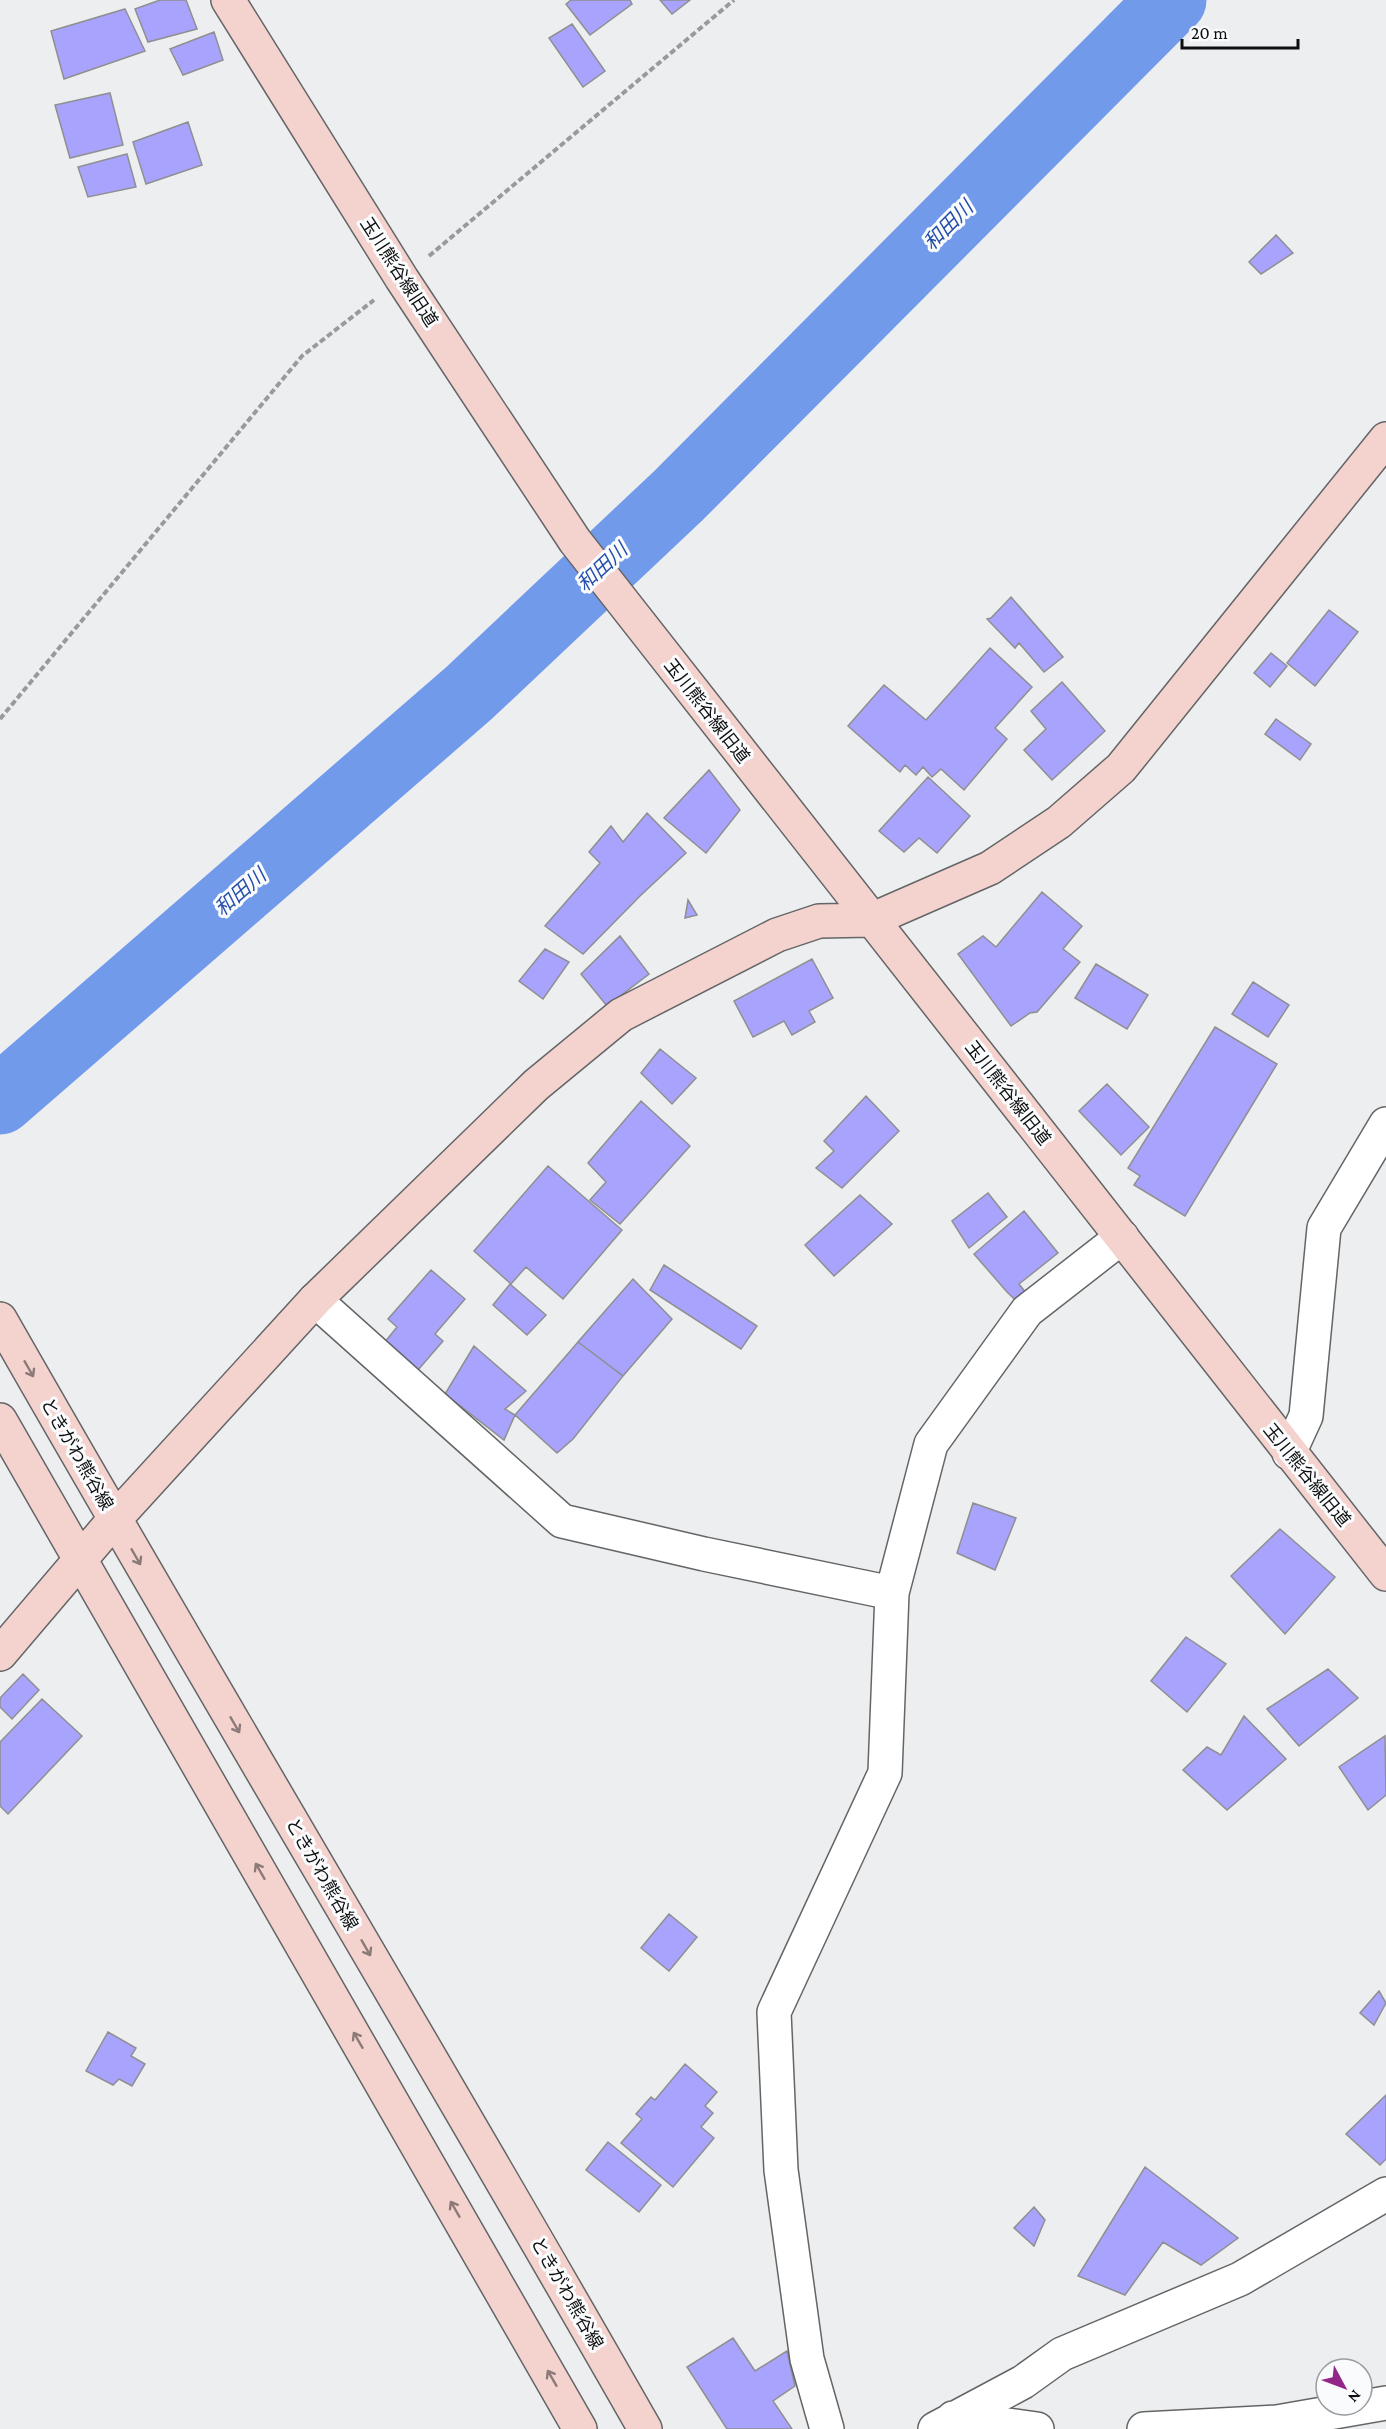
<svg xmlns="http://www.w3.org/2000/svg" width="1386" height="2429" font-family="'Crimson Pro','Noto Sans JP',serif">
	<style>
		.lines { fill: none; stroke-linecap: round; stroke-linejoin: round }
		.river { stroke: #729aeb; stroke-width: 69 }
		.building { fill: #a8a3fc; stroke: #8f8f91; stroke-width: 1.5 }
		.street-casing { stroke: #646566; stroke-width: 36 }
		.secondary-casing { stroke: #646566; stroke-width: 36 }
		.path { stroke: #999a9b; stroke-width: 4; stroke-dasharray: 6 3; stroke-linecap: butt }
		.street { stroke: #fff; stroke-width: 33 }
		.secondary { stroke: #f4d3cf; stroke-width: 33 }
		.oneway { stroke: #8c7a78 }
		.labels { text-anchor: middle; stroke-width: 6; stroke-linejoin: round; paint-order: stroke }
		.street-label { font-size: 18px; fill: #0d0e0e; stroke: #fafbfd }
		.water-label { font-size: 20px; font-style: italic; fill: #254eab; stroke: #fafbfd }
	</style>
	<rect width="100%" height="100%" fill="#edeef0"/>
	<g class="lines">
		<!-- river -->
		<path class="river" d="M0 1100 469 693 678 496 1172 0"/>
	</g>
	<!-- building -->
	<path class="building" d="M160 0H186L197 29 148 42 135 9Z
		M571 0H630L632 4 590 35 566 4Z
		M660 0H690L672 14Z
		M125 9 145 51 64 79 51 31Z
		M572 24 605 71 583 87 549 38Z
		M214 32 223 60 183 75 170 49Z
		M110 93 123 145 70 158 55 105Z
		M188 122 202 165 146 184 133 142Z
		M127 154 136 187 88 197 78 167Z
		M1276 235 1293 253 1261 274 1249 262Z
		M1011 597 1063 657 1044 672 1019 643 1015 648 987 619 991 618Z
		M1329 610 1358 632 1315 686 1287 663Z
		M990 648 1032 687 995 728 1007 739 964 790 941 769 932 777 923 767 916 775 905 765 900 772 848 726 884 685 926 720Z
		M1271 653 1287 666 1270 687 1254 673Z
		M1062 682 1105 731 1052 780 1024 750 1046 729 1031 711Z
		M1276 719 1311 744 1300 760 1265 734Z
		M709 770 740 810 706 853 664 818Z
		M928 777 970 816 937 853 919 838 904 852 879 831Z
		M647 813 686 853 640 896 583 954 545 926 600 863 589 852 611 826 623 842Z
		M1042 892 1082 926 1063 949 1080 962 1037 1012 1030 1013 1011 1026 958 954 983 936 996 947Z
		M688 900 697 915 685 918Z
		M620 936 649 974 607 1006 581 974Z
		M545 949 569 962 543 999 519 981Z
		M812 959 833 998 809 1011 815 1022 792 1035 784 1021 753 1037 734 1001Z
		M1096 964 1148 995 1127 1029 1075 998Z
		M1253 982 1289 1005 1268 1037 1232 1014Z
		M1215 1027 1277 1064 1185 1216 1134 1185 1140 1176 1128 1168Z
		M660 1049 696 1078 672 1104 641 1073Z
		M1107 1084 1149 1127 1121 1155 1079 1111Z
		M866 1096 899 1131 842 1188 816 1168 834 1151 824 1141Z
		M641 1101 690 1146 620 1224 590 1200 606 1182 588 1163Z
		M548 1166 622 1230 563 1299 526 1267 511 1284 474 1251Z
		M988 1193 1007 1217 969 1248 952 1221Z
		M860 1195 892 1224 834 1276 805 1245Z
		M1024 1211 1058 1253 1019 1284 1034 1303 1027 1311 1007 1292 974 1254Z
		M664 1265 757 1326 741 1349 650 1290Z
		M431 1270 465 1299 435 1334 443 1341 418 1370 385 1342 397 1327 388 1319Z
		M633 1279 672 1319 623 1376 578 1342Z
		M510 1284 546 1315 527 1335 493 1305Z
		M578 1342 623 1376 573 1439 557 1453 515 1415Z
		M474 1346 526 1391 505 1409 515 1415 504 1440 445 1394Z
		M973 1503 1016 1518 995 1570 957 1553Z
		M1280 1529 1335 1577 1285 1634 1231 1576Z
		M1186 1637 1226 1664 1187 1712 1151 1681Z
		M1328 1669 1358 1698 1299 1746 1267 1709Z
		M23 1674 39 1690 12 1719 0 1707V1698Z
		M42 1699 82 1736 8 1814 0 1806V1742Z
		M1244 1716 1286 1759 1227 1810 1183 1770 1207 1747 1221 1755Z
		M1385 1736 1386 1795 1368 1810 1339 1767Z
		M669 1914 697 1937 669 1971 641 1948Z
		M1379 1991 1386 2003 1374 2025 1360 2013Z
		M108 2032 136 2048 131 2056 145 2064 132 2086 119 2079 113 2085 86 2071Z
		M685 2064 717 2092 705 2106 713 2113 701 2127 714 2138 673 2187 621 2143 642 2119 636 2114 651 2097 655 2100Z
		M1386 2095V2159L1380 2165 1346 2134Z
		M608 2142 661 2185 639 2212 586 2170Z
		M1145 2167 1238 2238 1201 2265 1163 2242 1125 2295 1078 2276Z
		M1034 2207 1045 2220 1034 2246 1014 2228Z
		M733 2338 755 2371 787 2351 795 2386 773 2401 792 2429H727L687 2367Z"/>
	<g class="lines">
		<defs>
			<path id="street" d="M315 1300 562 1521 704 1554 892 1593
				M1289 1453 1306 1416 1324 1228 1386 1124
				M953 2418 1037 2429
				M827 2429 807 2359 781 2170 774 2012 885 1773 892 1593 931 1444 1027 1311 1122 1237
				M935 2429 1023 2382 1062 2354 1240 2279 1386 2194
				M1144 2429 1277 2422 1386 2403"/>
			<path id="secondary" d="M228 0 402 279 575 541 1386 1574
				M0 1319C212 1691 433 2057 645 2429
				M0 1420 580 2429
				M0 1654 114 1520 315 1300 536 1085 621 1015 777 935 819 921 871 920 990 868 1059 822 1121 768 1386 439"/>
		</defs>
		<!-- street casing -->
		<use href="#street" class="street-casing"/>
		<!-- secondary casing -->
		<use href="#secondary" class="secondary-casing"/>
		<!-- path -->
		<path class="path" d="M429 256 734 0
			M0 719 302 356 374 300"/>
		<!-- street -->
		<use href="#street" class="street"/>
		<!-- secondary -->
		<use href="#secondary" class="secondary"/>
	</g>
	<!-- one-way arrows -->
	<defs><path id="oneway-shaft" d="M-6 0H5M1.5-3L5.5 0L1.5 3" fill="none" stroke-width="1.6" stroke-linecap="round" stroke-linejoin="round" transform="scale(1.5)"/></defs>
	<g class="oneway">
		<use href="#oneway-shaft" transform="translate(29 1369) rotate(60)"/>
		<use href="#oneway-shaft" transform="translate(136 1557) rotate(60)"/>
		<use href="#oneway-shaft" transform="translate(235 1725) rotate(60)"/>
		<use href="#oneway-shaft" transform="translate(260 1871) rotate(-120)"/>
		<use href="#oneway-shaft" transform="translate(366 1948) rotate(60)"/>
		<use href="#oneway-shaft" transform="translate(358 2040) rotate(-120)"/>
		<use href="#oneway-shaft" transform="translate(455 2209) rotate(-120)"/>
		<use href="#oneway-shaft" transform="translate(552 2378) rotate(-120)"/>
	</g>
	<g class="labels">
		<!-- street labels -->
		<g class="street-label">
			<text transform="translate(399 272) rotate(57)" y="6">玉川熊谷線旧道</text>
			<text transform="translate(707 711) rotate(52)" y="6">玉川熊谷線旧道</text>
			<text transform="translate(1008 1093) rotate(52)" y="6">玉川熊谷線旧道</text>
			<text transform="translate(77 1454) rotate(60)" y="6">ときがわ熊谷線</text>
			<text transform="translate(1307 1475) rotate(51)" y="6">玉川熊谷線旧道</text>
			<text transform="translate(322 1874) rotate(60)" y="6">ときがわ熊谷線</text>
			<text transform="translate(567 2293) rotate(60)" y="6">ときがわ熊谷線</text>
		</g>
		<!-- water labels -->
		<g class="water-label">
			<text transform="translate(948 225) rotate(-45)" y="7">和田川</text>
			<text transform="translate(602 567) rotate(-43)" y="7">和田川</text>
			<text transform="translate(240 892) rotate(-41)" y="7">和田川</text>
		</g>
	</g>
	<!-- north arrow -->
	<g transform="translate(1344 2387) rotate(131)"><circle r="28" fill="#fafbfd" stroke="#9b9c9d" stroke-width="1.5"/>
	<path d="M0-4.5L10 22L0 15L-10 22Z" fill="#932688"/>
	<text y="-9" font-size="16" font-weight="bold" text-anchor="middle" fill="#0d0e0e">N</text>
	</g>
	<!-- scale -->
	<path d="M1182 39v9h116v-9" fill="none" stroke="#0d0e0e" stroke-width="3"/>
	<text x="1191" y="39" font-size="18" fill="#0d0e0e" stroke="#fafbfd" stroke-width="4.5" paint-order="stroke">20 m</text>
</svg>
